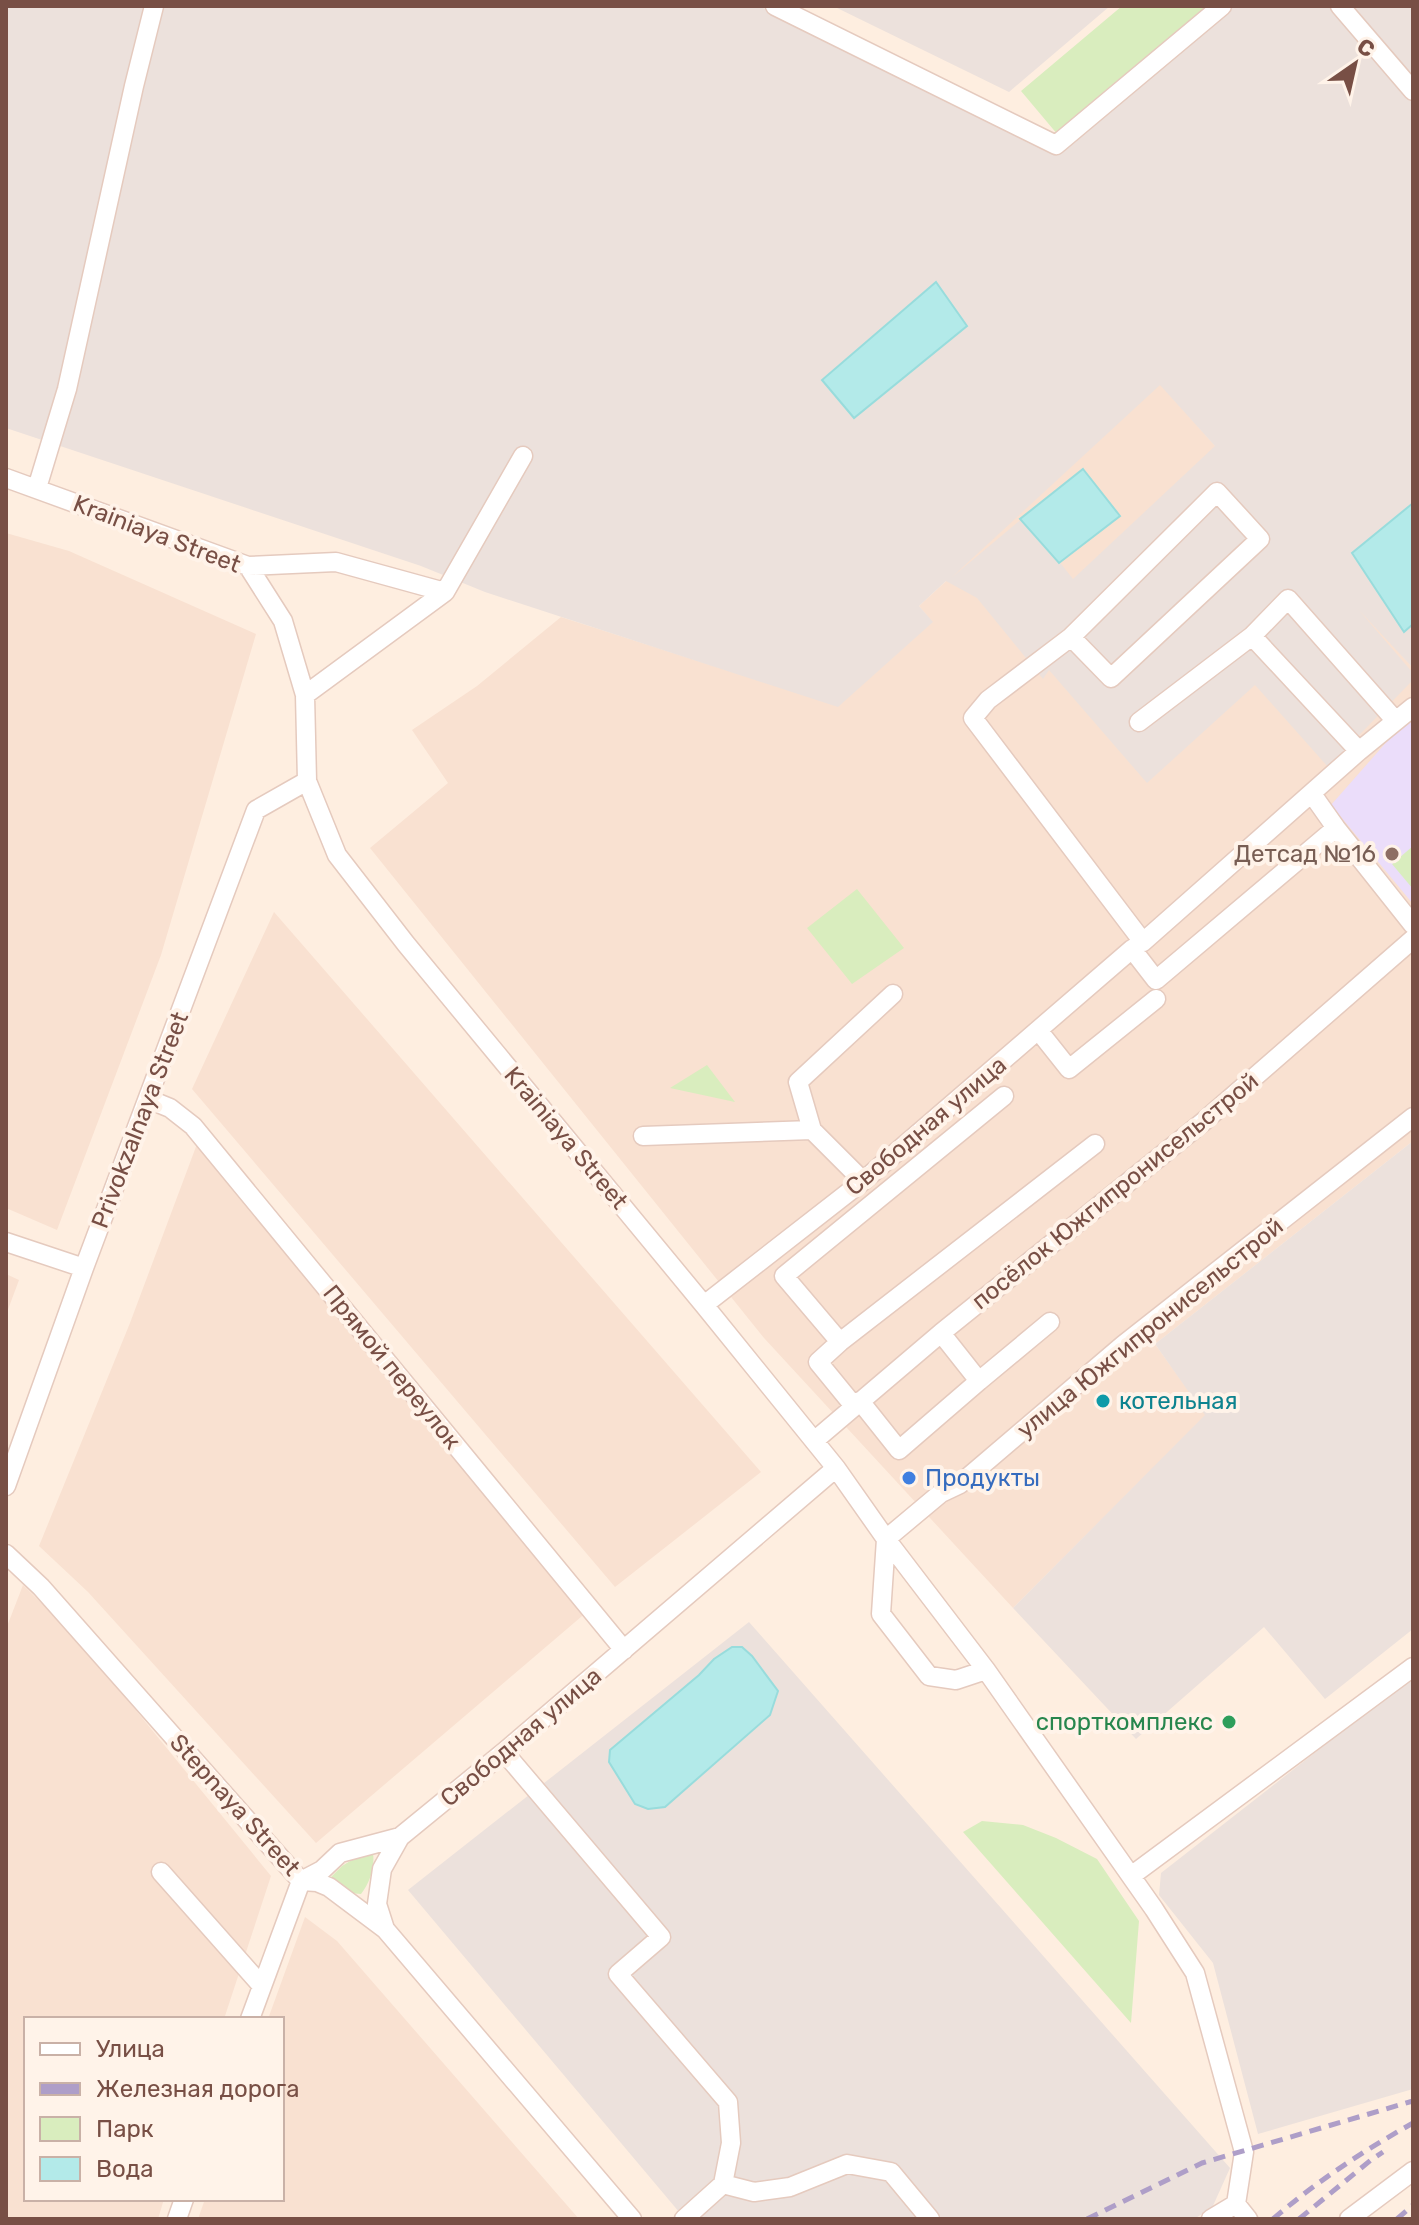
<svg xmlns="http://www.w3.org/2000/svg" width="1419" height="2225" font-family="Rubik,sans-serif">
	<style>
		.residential { fill: #f9e1d1 }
		.industrial { fill: #ece1dc; fill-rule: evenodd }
		.education { fill: #ebddfa }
		.green { fill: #d9edbe }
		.water { fill: #b3eae9; stroke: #98dcdc; stroke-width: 2 }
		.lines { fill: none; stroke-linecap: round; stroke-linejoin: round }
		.minor-casing { stroke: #e5cabe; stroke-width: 21 }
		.minor { stroke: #fff; stroke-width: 18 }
		.rail { stroke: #ae9ec8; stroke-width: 5; stroke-dasharray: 12 8; stroke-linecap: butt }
		.education-dot { fill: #8d6e63; stroke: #fff3e9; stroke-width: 3 }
		.culture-dot { fill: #0f9aa8; stroke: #fff3e9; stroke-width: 3 }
		.shop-dot { fill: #3f7fe0; stroke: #fff3e9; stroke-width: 3 }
		.leisure-dot { fill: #2e9e5b; stroke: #fff3e9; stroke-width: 3 }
		.labels { text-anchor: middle; stroke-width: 8; stroke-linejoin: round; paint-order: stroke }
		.street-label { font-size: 24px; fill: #784f45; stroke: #fff3e9 }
		.education-label { font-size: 24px; fill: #785e54; stroke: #fff3e9; text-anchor: end }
		.culture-label { font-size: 24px; fill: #0d838f; stroke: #fff3e9; text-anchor: start }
		.shop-label { font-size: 24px; fill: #366cbe; stroke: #fff3e9; text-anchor: start }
		.leisure-label { font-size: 24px; fill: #27864d; stroke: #fff3e9; text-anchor: end }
	</style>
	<rect width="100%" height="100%" fill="#feeee0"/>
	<!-- residential -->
	<path class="residential" d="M1160 384 1413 668V1141L1155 1344 1206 1415 1013 1608 764 1338 370 848 448 783 412 730 477 686 561 617 838 706 932 622 919 606Z
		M6 533 69 551 256 634 161 955 57 1230 6 1208Z
		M274 912 761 1472 615 1587 192 1089Z
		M197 1144 588 1611 316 1843 88 1592 39 1546 130 1323Z
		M6 1274 19 1280 6 1315Z
		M23 1585 77 1638 271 1876 224 2019H26V2199H164L158 2219H6V1629Z
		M305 1917 337 1941 579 2219H198L205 2199H282V2019H268Z"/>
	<!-- industrial -->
	<path class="industrial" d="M6 6H759L1045 150 1223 6H1413V668L1358 609 1413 673V680L1328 767 1255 685 1147 783 1049 670 1043 679 977 598 946 581 919 606 933 622 838 707 485 592 421 566 6 428ZM1160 385 1215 446 1073 579 1024 517 951 578Z
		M833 6H1110L1009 92Z
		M1413 1141V1629L1325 1699 1264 1627 1136 1739 1013 1608 1205 1415 1155 1344Z
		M749 1622 1230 2168 1212 2208 1194 2219H685L408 1890Z
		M1413 1676V2089L1258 2134 1213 1963 1159 1895 1161 1873Z"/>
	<!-- education -->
	<path class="education" d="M1413 712V904L1331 805Z"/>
	<!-- green -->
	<path class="green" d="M1122 6H1210L1058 135 1021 91Z
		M1413 846V889L1392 864Z
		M857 889 904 948 852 984 807 928Z
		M707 1065 735 1102 670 1088Z
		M982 1821 1023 1825 1056 1838 1097 1859 1139 1921 1131 2023 963 1832Z
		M365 1852 373 1853C375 1867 370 1883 361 1894L349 1893 332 1882 331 1877 342 1866Z"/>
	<!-- water -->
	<path class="water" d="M936 282 967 326 854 418 822 380Z
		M1083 469 1120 516 1059 563 1020 519Z
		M1413 503V624L1404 632 1352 553Z
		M732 1647H742L752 1656 778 1691 770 1715 665 1807 648 1809 635 1804 609 1762 610 1750 699 1675 714 1659Z"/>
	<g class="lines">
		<defs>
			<path id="minor" d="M775 6 1056 145 1222 6
				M1340 6 1413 91
				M6 478 248 566 283 621 305 695 307 781 337 855 406 944 704 1305 836 1468 886 1539 986 1670 1154 1909 1195 1973 1244 2152 1236 2204
				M37 488 67 389 134 86 154 6
				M248 566 336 562 445 592 305 695
				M445 592 523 456
				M1252 636 1288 599 1395 720
				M1071 637 1111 678 1260 539 1217 492 1071 637 988 700 973 718 1143 942
				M1139 722 1252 636 1359 751
				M1312 794 1336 828 1413 925
				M1132 949 1156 980 1336 828
				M1038 1030 1069 1069 1156 999
				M148 1099 170 1108 193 1126 624 1650
				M643 1136 812 1130
				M863 1181 812 1130 798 1082 893 994
				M6 1242 84 1268
				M704 1305 863 1181 1132 949 1143 942 1359 751 1413 707
				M941 1333 979 1381 1050 1322
				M840 1342 1095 1144
				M860 1401 899 1450 979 1381
				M854 1406 818 1362 840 1342 784 1276 1004 1096
				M814 1441 941 1333 1203 1122 1413 939
				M6 1486 84 1268 256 810 307 781
				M6 1554 41 1587 301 1881 317 1882 329 1887 385 1929 632 2219
				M986 1670 956 1680 929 1676 881 1614 886 1539 941 1493 960 1484 1123 1345 1413 1117
				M504 1752 661 1937 618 1974 728 2102 731 2143 723 2184 684 2219
				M161 1872 262 1986
				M1131 1876 1413 1667
				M385 1929 377 1904 382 1869 400 1837
				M250 2019 301 1881 322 1870 340 1853 400 1837 504 1752 836 1468
				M723 2184 754 2192 790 2187 847 2164 891 2172 930 2219
				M177 2219 184 2199
				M1211 2219 1236 2204 1248 2219
				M1349 2219 1413 2171"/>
		</defs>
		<!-- minor casing -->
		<use href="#minor" class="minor-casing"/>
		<!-- minor -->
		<use href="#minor" class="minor"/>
		<!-- rail -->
		<path class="rail" d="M1087 2219 1202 2163 1413 2101
			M1273 2219C1316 2182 1363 2151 1413 2123
			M1299 2219 1371 2160 1383 2152
			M1397 2219 1413 2205"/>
	</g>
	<!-- markers -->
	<circle class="education-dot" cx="1392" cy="854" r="8"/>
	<circle class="culture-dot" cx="1103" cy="1401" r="8"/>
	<circle class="shop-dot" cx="909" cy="1478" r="8"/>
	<circle class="leisure-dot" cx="1229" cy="1722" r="8"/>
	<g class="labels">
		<!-- street labels -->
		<g class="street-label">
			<text transform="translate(157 534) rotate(21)" y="8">Krainiaya Street</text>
			<text transform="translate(140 1120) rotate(-69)" y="8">Privokzalnaya Street</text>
			<text transform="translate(926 1126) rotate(-40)" y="8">Свободная улица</text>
			<text transform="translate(566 1138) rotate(50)" y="8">Krainiaya Street</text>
			<text transform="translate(1115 1191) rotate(-39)" y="8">посёлок Южгипронисельстрой</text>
			<text transform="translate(1150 1328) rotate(-39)" y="8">улица Южгипронисельстрой</text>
			<text transform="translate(392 1367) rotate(51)" y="8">Прямой переулок</text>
			<text transform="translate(521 1737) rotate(-40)" y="8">Свободная улица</text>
			<text transform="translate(235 1805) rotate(48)" y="8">Stepnaya Street</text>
		</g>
		<!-- education labels -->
		<g class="education-label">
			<text x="1376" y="862">Детсад №16</text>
		</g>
		<!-- culture labels -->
		<g class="culture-label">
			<text x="1119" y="1409">котельная</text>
		</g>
		<!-- shop labels -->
		<g class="shop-label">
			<text x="925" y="1486">Продукты</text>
		</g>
		<!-- leisure labels -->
		<g class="leisure-label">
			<text x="1213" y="1730">спорткомплекс</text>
		</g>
	</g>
	<!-- border -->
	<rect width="1419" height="2225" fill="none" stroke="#784f45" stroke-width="16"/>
	<!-- legend -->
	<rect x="24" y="2017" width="260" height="184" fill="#fff3e9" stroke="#c9b1a7" stroke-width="2"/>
	<rect x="40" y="2043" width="40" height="12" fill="#ffffff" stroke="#c9b1a7" stroke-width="2"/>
	<text x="96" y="2057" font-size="24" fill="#784f45">Улица</text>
	<rect x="40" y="2083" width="40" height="12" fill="#ae9ec8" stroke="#c9b1a7" stroke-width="2"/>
	<text x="96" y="2097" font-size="24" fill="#784f45">Железная дорога</text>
	<rect x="40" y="2117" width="40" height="24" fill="#d9edbe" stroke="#c9b1a7" stroke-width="2"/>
	<text x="96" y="2137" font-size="24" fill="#784f45">Парк</text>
	<rect x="40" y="2157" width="40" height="24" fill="#b3eae9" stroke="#c9b1a7" stroke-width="2"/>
	<text x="96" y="2177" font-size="24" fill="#784f45">Вода</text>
	<!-- north arrow -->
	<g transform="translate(1355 64) rotate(34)" stroke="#fff3e9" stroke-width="6" paint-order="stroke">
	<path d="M0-6L14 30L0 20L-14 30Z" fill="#784f45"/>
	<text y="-12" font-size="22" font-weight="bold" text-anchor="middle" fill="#784f45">С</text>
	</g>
</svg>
